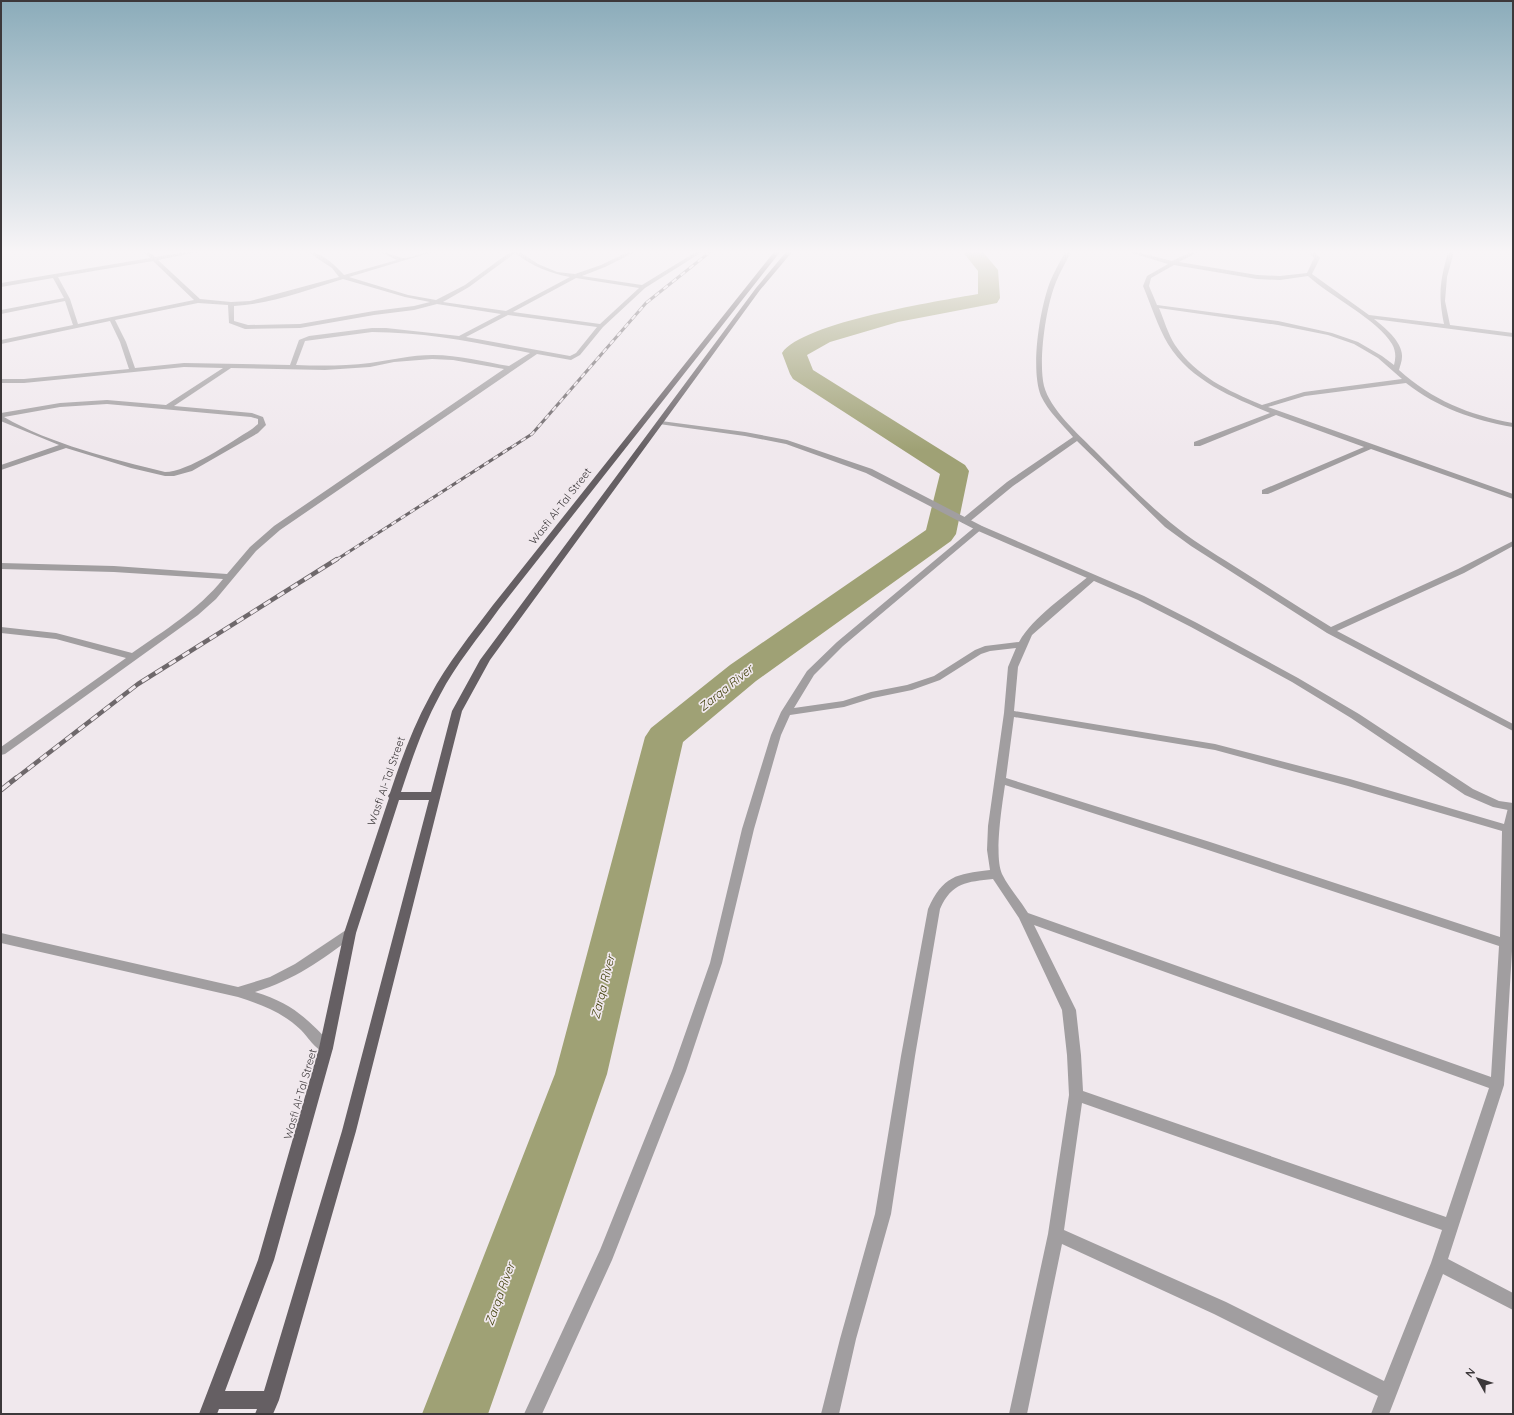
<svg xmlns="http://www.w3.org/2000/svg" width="1514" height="1415" font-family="Quicksand,sans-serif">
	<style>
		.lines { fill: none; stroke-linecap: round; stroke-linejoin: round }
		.river { fill: #9fa175; fill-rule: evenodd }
		.minor { fill: #a19ea0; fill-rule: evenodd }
		.tertiary { fill: #a19ea0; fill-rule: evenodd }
		.primary { fill: #655f63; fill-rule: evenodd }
		.rail-far2-casing { stroke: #6e686b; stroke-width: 3 }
		.rail-far1-casing { stroke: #6e686b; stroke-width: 4.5 }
		.rail-casing { stroke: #6e686b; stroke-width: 5 }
		.rail-far2 { stroke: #f0e8ed; stroke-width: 2; stroke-dasharray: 5.5; stroke-linecap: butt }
		.rail-far1 { stroke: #f0e8ed; stroke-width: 3; stroke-dasharray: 8; stroke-linecap: butt }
		.rail { stroke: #f0e8ed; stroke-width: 3.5; stroke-dasharray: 11; stroke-linecap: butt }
		.labels { text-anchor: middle; stroke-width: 3.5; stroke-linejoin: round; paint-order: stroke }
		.street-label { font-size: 11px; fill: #3c383a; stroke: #f0e8ed }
		.water-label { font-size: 12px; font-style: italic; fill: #3f3f08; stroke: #f0e8ed }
	</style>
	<rect width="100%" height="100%" fill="#f0e8ed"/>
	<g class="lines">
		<!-- river -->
		<path class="river" d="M963 252H983L998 270 1000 298 997 303 898 322 830 342 807 355 813 370 965 465 969 471 956 534 951 541 756 681 683 742 607 1074 488 1414H422L555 1074 645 737 651 728 730 665 926 530 940 474 793 379 790 374 782 353C803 322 939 301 978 294V271Z"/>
		<!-- minor -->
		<path class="minor" d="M144 252H150L155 257 186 252H197L158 260 200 299 231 302 250 301 339 277 332 268 308 252C322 252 336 266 344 275L397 260 380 252C389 252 395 257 403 258 411 259 422 252 432 252L349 277 408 295 436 300 465 285 510 252H520L538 264 557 272 575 274 601 265 628 252H635L605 267 582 276 642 285 696 252H702L645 288 603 327 580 355 571 360 537 354 280 530 256 551 216 599 198 615 5 754 1 755V747L126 658 56 639 1 633V627L56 633 132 653C165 630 198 610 223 579L114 572 1 569V563L114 566 227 574 250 547 274 526 504 369 453 360 432 359 394 362 370 367 325 370 231 368 174 406 252 413 263 417 266 425 258 433 192 471 174 476H165L131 468 66 448 1 470V465L59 445 3 422 1 421V413L60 403 107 400 166 405 223 368 184 367 24 383H1V379H24L129 369 120 342 110 321 1 344V340L73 325 65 301 1 314V310L64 298 53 278 1 287V283L150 258ZM515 253C532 266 549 273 570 277L506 311 443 302 469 287ZM153 261 194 300 78 324 70 299 58 277ZM576 278 639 288 600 324 513 312ZM343 279 405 297 430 302 414 306 374 311 300 324 248 325 234 321V306C271 304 307 290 343 279ZM198 303 228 305 229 323 245 329 300 328 374 315 414 310 437 304 501 314 459 336 386 328H372L309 336 299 340 290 365 184 363 135 368 126 342 115 320ZM508 315 597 327 576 353 570 356 466 337ZM372 332C425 332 478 343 530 353L509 366C484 362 459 355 433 355 411 355 391 360 370 363 345 366 320 366 296 365L305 341ZM107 404 251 417 258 419V424L252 429C231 442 188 472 165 472 113 459 50 444 4 417L60 407Z
			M1065 252H1071C1066 262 1060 272 1056 282 1046 306 1038 361 1044 386 1050 409 1078 434 1094 450 1119 475 1144 501 1171 523 1190 539 1212 552 1234 566 1266 586 1298 607 1331 627L1458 569 1513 541V546L1464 573 1337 631 1513 724V731L1327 633 1191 546 1165 527 1077 441 1013 486 968 523H962V519L1007 482 1073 437C1062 424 1048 411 1041 396 1030 369 1040 308 1050 282 1054 272 1060 262 1065 252Z
			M1129 252H1137L1172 261 1191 252H1198L1179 262 1257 275 1280 276 1307 273 1314 258 1309 252H1315L1320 258 1312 274 1369 315 1444 324C1438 294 1440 282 1448 252H1454L1447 277 1445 301 1450 325 1513 333V337L1374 319C1384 327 1403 342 1402 357 1402 361 1400 366 1399 370 1432 400 1469 415 1513 423V427C1473 420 1438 408 1406 383L1305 396 1268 407 1513 494V499L1371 449 1268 494H1262V490L1364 447 1276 415 1200 446H1194V442L1270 413C1232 397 1191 381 1168 344 1158 327 1151 305 1143 286L1147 276 1168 264ZM1174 265 1257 279 1280 280 1308 276C1330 296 1378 320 1392 344 1396 351 1396 358 1394 365L1382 356 1358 342 1332 333 1278 321 1157 305 1149 286 1151 278ZM1159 308 1278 325 1328 335 1354 344 1378 358 1402 379 1304 392 1262 405C1227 390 1197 377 1175 345 1168 334 1164 320 1159 308Z
			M976 526H982L983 528 843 646 814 675 794 708 843 701 871 692 907 685 934 676 975 650 985 646 1019 642C1033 617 1066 595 1089 576L1092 575 1096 578 1095 580 1032 635 1018 667 1014 711 1215 744 1350 779 1504 824 1509 804 1513 803V951H1512L1504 1085 1448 1259 1513 1293V1310L1443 1274 1389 1414H1371L1378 1396 1214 1314 1062 1244 1027 1414H1009L1048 1234 1069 1095 1067 1055 1062 1010 1019 918 993 879C967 882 952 882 940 909L915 1056 891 1214 856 1339 839 1414H821L840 1339 875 1214 901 1056 928 909C943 876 956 874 990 870L987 850 988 826 1004 713 1008 667 1016 648 990 651 981 654 940 680 912 690 873 698 844 707 790 715 781 735 754 829 722 963 686 1071 612 1260 542 1414H524L600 1250 672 1071 710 963 742 829 771 735 781 712 807 671 837 642ZM1014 717 1215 750 1348 786 1502 831 1500 937 1210 842 1006 778ZM1005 785 1202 848 1499 946 1491 1077 1028 913C1020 900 1009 888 1002 874 994 856 1002 806 1005 785ZM1034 925 1489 1088 1446 1217 1083 1091 1081 1055 1076 1010ZM1082 1103 1442 1230 1431 1263 1384 1381 1226 1302 1064 1230Z
			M350 928 354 930 356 933 354 936C320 961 296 979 255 992 291 1003 306 1017 331 1044L333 1048 331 1052C319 1056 309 1038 301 1030 282 1012 262 1005 238 997L1 943V933L238 987 270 977 295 964 346 930Z"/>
		<!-- tertiary -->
		<path class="tertiary" d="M661 421 745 432 787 440 872 469 982 526 1144 596 1197 623 1298 678 1359 714 1473 789 1499 801 1513 803V811L1493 807 1465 795 1351 718 1292 682 1191 627 1138 600 976 530 866 473 786 444 745 436 659 424 658 423Z"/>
		<!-- primary -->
		<path class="primary" d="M774 252H780L499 609C479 637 456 664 440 695 423 726 412 759 401 792H431L452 711 480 660 756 288 786 252H792L760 290 490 660 462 711 356 1131 279 1400 273 1414H255L257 1409H219L217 1414H199L258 1260 319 1048 344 933 389 798 388 796 390 793C401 760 413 727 430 696 447 664 471 634 493 605ZM399 800H429L342 1131 264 1391H225L274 1260 333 1048 356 933Z"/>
		<defs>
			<path id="rail-far2" d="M336 560 532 434 646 303 710 252"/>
			<path id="rail-far1" d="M15 779 138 684 337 559"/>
			<path id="rail" d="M1 790 16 778"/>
		</defs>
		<!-- rail-far2 casing -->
		<use href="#rail-far2" class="rail-far2-casing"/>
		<!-- rail-far1 casing -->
		<use href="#rail-far1" class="rail-far1-casing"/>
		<!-- rail casing -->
		<use href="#rail" class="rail-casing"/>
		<!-- rail-far2 -->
		<use href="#rail-far2" class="rail-far2"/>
		<!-- rail-far1 -->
		<use href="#rail-far1" class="rail-far1"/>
		<!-- rail -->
		<use href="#rail" class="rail"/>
	</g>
	<!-- sky -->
	<linearGradient id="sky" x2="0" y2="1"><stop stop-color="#8bacba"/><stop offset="0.56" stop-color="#f8f5f7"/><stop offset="1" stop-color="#f8f5f7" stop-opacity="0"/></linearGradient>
	<rect width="1514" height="450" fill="url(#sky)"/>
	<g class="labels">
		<!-- street labels -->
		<g class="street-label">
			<text transform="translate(560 506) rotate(-52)" y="4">Wasfi Al-Tal Street</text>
			<text transform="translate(386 781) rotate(-71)" y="4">Wasfi Al-Tal Street</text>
			<text transform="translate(300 1094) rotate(-74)" y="4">Wasfi Al-Tal Street</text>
		</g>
		<!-- water labels -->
		<g class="water-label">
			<text transform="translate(726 688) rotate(-39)" y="4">Zarqa River</text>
			<text transform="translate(603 987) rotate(-76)" y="4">Zarqa River</text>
			<text transform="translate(500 1294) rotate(-70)" y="4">Zarqa River</text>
		</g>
	</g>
	<!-- border -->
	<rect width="1514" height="1415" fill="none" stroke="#3c383a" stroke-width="4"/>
	<!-- north arrow -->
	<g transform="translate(1478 1379) rotate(309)" stroke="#f0e8ed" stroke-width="3" paint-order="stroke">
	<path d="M0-3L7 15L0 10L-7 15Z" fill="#3c383a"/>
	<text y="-6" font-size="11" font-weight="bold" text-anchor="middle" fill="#3c383a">N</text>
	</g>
</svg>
